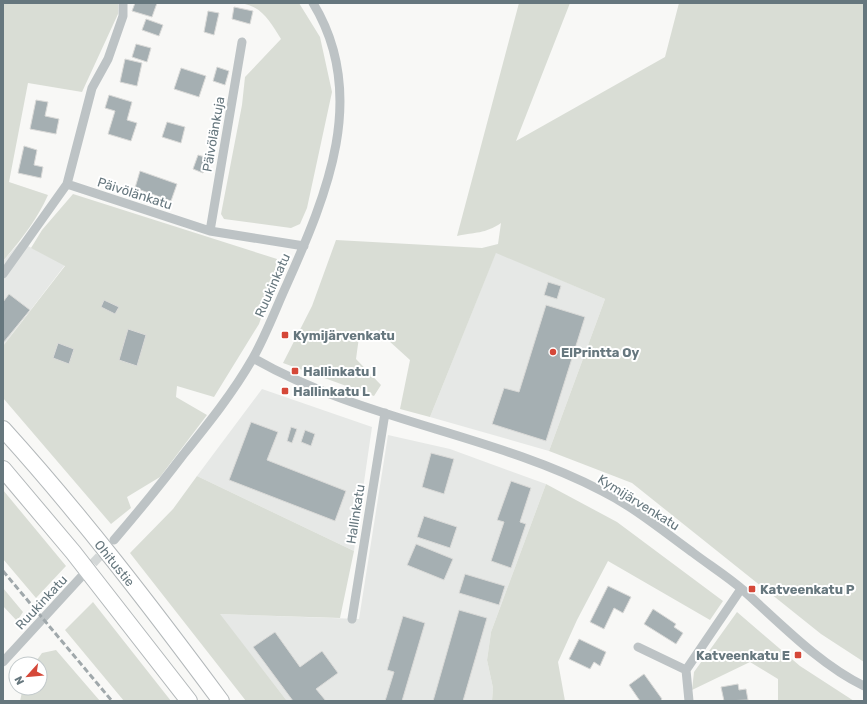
<svg xmlns="http://www.w3.org/2000/svg" width="867" height="704" font-family="Rubik,sans-serif">
	<style>
		.built { fill: #e6e8e6 }
		.green { fill: #d9ddd5 }
		.building { fill: #a5afb2; stroke: #dadad8 }
		.lines { fill: none; stroke-linecap: round; stroke-linejoin: round }
		.minor-tunnel { stroke: #d4d8d8; stroke-width: 9; stroke-dasharray: 9 4.5; stroke-linecap: butt }
		.motorway-casing { stroke: #b3b8ba; stroke-width: 18 }
		.minor { stroke: #bdc3c5; stroke-width: 9 }
		.motorway { stroke: #fff; stroke-width: 16 }
		.rail { stroke: #a0a8ab; stroke-width: 3; stroke-dasharray: 6 3; stroke-linecap: butt }
		.poi-dot { fill: #d54839; stroke: #fff; stroke-width: 1.5 }
		.labels { text-anchor: middle; stroke-width: 4; stroke-linejoin: round; paint-order: stroke }
		.street-label { font-size: 13px; fill: #66777e; stroke: #fff }
		.poi-label { font-size: 13px; font-weight: bold; fill: #66777e; stroke: #fff; text-anchor: start }
	</style>
	<rect width="100%" height="100%" fill="#f8f8f6"/>
	<!-- built -->
	<path class="built" d="M20 242 65 265 3 346V261Z
		M496 252 605 299 549 451 430 417Z
		M262 389 372 427 354 551 197 476Z
		M388 435 450 449 546 484 491 632 487 660 493 688 492 701H287L219 614 359 619Z"/>
	<!-- green -->
	<path class="green" d="M3 3H118V14L82 92 28 83 9 182 48 195C37 220 20 241 3 261Z
		M235 3H299L320 37 332 92 307 208 300 224 291 228 224 219 221 214 242 105 245 77 281 39C269 20 260 3 235 3Z
		M519 3H570L516 141 665 57 679 3H864V662L821 634 632 483 549 451 605 299 496 253 430 417 400 409 410 360 377 330 359 337 356 359 381 385 374 396 283 363 312 306 336 240 482 248 498 244 501 223C485 234 475 232 457 236Z
		M73 194 277 259 272 286 259 324 214 397 177 386 176 397 207 415 160 477 127 497 131 508 111 524 3 398V346L65 266 31 248 42 230Z
		M197 476 354 551 340 618 220 614 287 701H246L130 553 173 509Z
		M546 484 617 522 723 601 710 620 608 561 577 620 558 662 565 701H492L493 688 487 660 491 632Z
		M3 490 66 566 36 598 3 559Z
		M3 588 23 612 17 621 3 606Z
		M93 602 171 701H124L65 630Z
		M737 612 800 666 854 701H778V679L750 662 692 690 694 672Z
		M56 650 100 701H20L23 688H40V664H34L42 653Z"/>
	<!-- building -->
	<path class="building" d="M135 3H157L152 17 132 11Z
		M234 7 253 11 250 24 232 19Z
		M208 11 219 13 214 35 204 32Z
		M146 19 163 25 159 36 142 30Z
		M136 44 151 48 147 62 132 57Z
		M125 59 142 63 137 86 120 82Z
		M217 67 229 71 225 85 213 81Z
		M181 68 206 76 199 97 174 89Z
		M109 95 132 102 127 120 137 123 131 141 108 134 115 111 105 108Z
		M36 100 48 102 45 116 59 119 56 134 30 129Z
		M167 122 185 127 181 143 162 137Z
		M24 146 37 150 34 165 43 167 41 178 18 173Z
		M198 155 208 158 203 173 193 169Z
		M140 171 177 184 171 201 135 188Z
		M548 282 561 286 557 299 544 295Z
		M9 294 30 310 3 343V302Z
		M104 300 119 307 115 314 101 307Z
		M546 305 585 317 546 441 492 424 504 388 519 392Z
		M128 329 146 335 137 366 119 360Z
		M58 343 74 349 69 364 53 358Z
		M251 422 278 432 267 460 346 491 335 521 229 480Z
		M291 427 297 429 292 443 287 441Z
		M305 430 315 434 311 446 301 442Z
		M431 453 454 459 444 494 422 487Z
		M511 481 531 488 520 522 526 524 511 568 491 561 504 522 497 520Z
		M424 516 457 527 450 548 417 537Z
		M416 544 453 559 444 580 407 565Z
		M465 574 505 586 499 605 459 593Z
		M608 586 631 597 623 613 614 608 604 629 590 622Z
		M653 609 676 624 674 627 683 633 676 644 644 624Z
		M459 610 487 618 463 701H433Z
		M403 616 425 623 402 701H385L394 672 387 670Z
		M275 632 300 667 322 651 338 673 316 689 326 701H293L253 647Z
		M579 639 606 652 600 666 594 662 590 669 569 659Z
		M644 674 662 699 660 701H640L629 685Z
		M738 684 739 690 746 689 748 700 724 701 721 687Z"/>
	<g class="lines">
		<!-- minor-tunnel -->
		<path class="minor-tunnel" d="M84 573 108 547"/>
		<defs>
			<path id="motorway" d="M3 429C81 515 152 608 221 701
				M3 469 73 552 189 701"/>
		</defs>
		<!-- motorway casing -->
		<use href="#motorway" class="motorway-casing"/>
		<!-- minor -->
		<path class="minor" d="M67 184 92 88 108 59 123 16V3
			M210 231 242 42
			M3 274 67 184 210 231 304 246
			M253 358C360 420 493 434 602 491 634 507 663 531 692 552 709 565 727 576 743 590 780 623 819 664 864 686
			M114 540C138 512 161 484 183 455 208 424 233 393 253 358 266 335 276 308 287 284 327 194 369 95 313 3
			M352 619 385 413
			M638 647 686 670
			M3 662 81 577
			M689 701 686 670 741 589"/>
		<!-- motorway -->
		<use href="#motorway" class="motorway"/>
		<!-- rail -->
		<path class="rail" d="M3 571 112 701"/>
	</g>
	<!-- markers -->
	<g class="poi-dot">
		<rect x="281" y="331" width="8" height="8" rx="2"/>
		<circle cx="553" cy="352" r="4"/>
		<rect x="291" y="367" width="8" height="8" rx="2"/>
		<rect x="281" y="387" width="8" height="8" rx="2"/>
		<rect x="748" y="585" width="8" height="8" rx="2"/>
		<rect x="794" y="651" width="8" height="8" rx="2"/>
	</g>
	<g class="labels">
		<!-- street labels -->
		<g class="street-label">
			<text transform="translate(213 134) rotate(-80)" y="5">Päivölänkuja</text>
			<text transform="translate(135 193) rotate(18)" y="5">Päivölänkatu</text>
			<text transform="translate(272 285) rotate(-66)" y="5">Ruukinkatu</text>
			<text transform="translate(639 502) rotate(32)" y="5">Kymijärvenkatu</text>
			<text transform="translate(355 514) rotate(-81)" y="5">Hallinkatu</text>
			<text transform="translate(115 563) rotate(51)" y="5">Ohitustie</text>
			<text transform="translate(41 602) rotate(-47)" y="5">Ruukinkatu</text>
		</g>
		<!-- poi labels -->
		<g class="poi-label">
			<text x="293" y="340">Kymijärvenkatu</text>
			<text x="561" y="357">ElPrintta Oy</text>
			<text x="303" y="376">Hallinkatu I</text>
			<text x="293" y="396">Hallinkatu L</text>
			<text x="760" y="594">Katveenkatu P</text>
			<text x="790" y="660" text-anchor="end">Katveenkatu E</text>
		</g>
	</g>
	<!-- border -->
	<rect width="867" height="704" fill="none" stroke="#66777e" stroke-width="8"/>
	<!-- north arrow -->
	<g transform="translate(28 676) rotate(243)"><circle r="19" fill="#ffffff" stroke="#c2c9cb"/>
	<path d="M0-3L7 15L0 10L-7 15Z" fill="#d54839"/>
	<text y="-6" font-size="11" font-weight="bold" text-anchor="middle" fill="#66777e">N</text>
	</g>
</svg>
